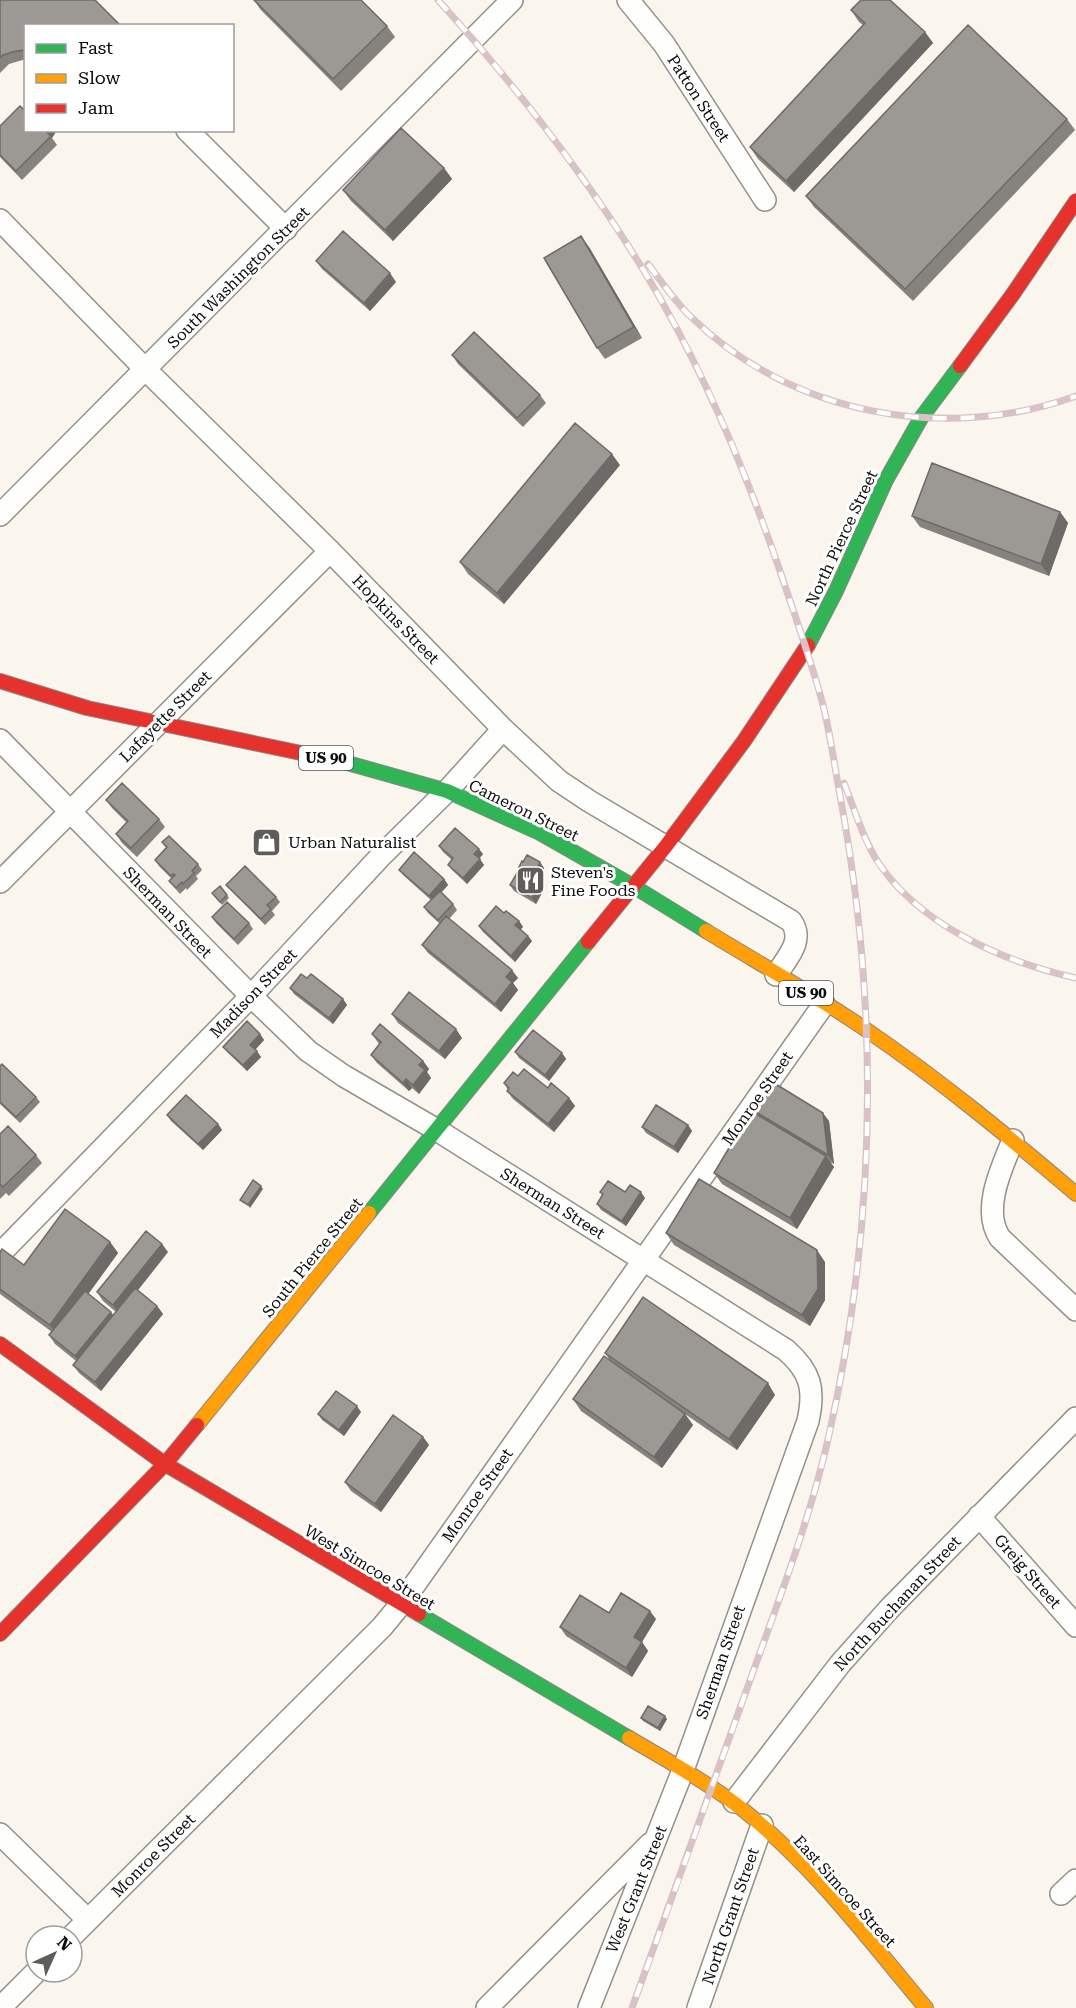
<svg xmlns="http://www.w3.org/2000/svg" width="1076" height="2008" font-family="'Roboto Serif',serif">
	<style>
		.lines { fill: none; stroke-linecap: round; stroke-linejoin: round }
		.street-casing { stroke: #93918d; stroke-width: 24 }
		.fast-casing { stroke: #898784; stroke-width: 16 }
		.slow-casing { stroke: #898784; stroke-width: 16 }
		.jam-casing { stroke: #898784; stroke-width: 16 }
		.street { stroke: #fefefc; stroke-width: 21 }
		.fast { stroke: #30b455; stroke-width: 14 }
		.slow { stroke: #ff9f0a; stroke-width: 14 }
		.jam { stroke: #e5322d; stroke-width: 14 }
		.rail-casing { stroke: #d8c2c5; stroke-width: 7 }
		.rail { stroke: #fff; stroke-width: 4.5; stroke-dasharray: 14; stroke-linecap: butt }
		.wall { fill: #86837f }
		.shaded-wall { fill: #6d6a68 }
		.building { fill: #9c9894; stroke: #6d6a68; stroke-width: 1.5 }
		.labels { text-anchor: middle; stroke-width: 6; stroke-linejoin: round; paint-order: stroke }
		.shield { fill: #fff; stroke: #545454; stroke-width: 1.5 }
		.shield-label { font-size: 15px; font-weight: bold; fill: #0b0b0b }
		.street-label { font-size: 16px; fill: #0b0b0b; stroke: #fff }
		.poi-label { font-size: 16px; fill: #0b0b0b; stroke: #fff; text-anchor: start }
	</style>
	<rect width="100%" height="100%" fill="#faf6ee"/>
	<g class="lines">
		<defs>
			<path id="street" d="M628 0 664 44 765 200
				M187 130 286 229
				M0 220 146 370 330 551 503 729 559 781 589 801 791 921C805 940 787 958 776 975
				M0 515 512 0
				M0 740 251 996 308 1051 344 1076 437 1130 786 1350C811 1372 815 1389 808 1421L683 1770 589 2008
				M0 882 330 551
				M1013 1140C1002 1167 981 1210 1000 1238L1076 1310
				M0 1254 251 996 380 857 447 791 503 729
				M979 1516 1076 1626
				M734 1802 840 1664 889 1609 1076 1418
				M0 1834 88 1920
				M1061 1894 1076 1880
				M72 1936 382 1627 401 1604 824 1004
				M0 2008 36 1972
				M487 2008 650 1844
				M698 2008 762 1825"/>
			<path id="fast" d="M808 645 836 591 886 480 921 418 960 366
				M344 762 447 791 540 833 633 886 706 931
				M369 1213 588 942
				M419 1614 629 1738"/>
			<path id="slow" d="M706 931C760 964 816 995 868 1031 941 1081 1009 1137 1076 1194
				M197 1425 369 1213
				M629 1738C668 1761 707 1782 742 1809 813 1865 868 1939 926 2008"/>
			<path id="jam" d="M960 366 1013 294 1076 201
				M0 681 87 708 344 762
				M588 942 666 846 744 741 808 645
				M0 1344 165 1464 419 1614
				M0 1634 165 1464 197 1425"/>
		</defs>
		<!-- street casing -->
		<use href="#street" class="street-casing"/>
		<!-- fast casing -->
		<use href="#fast" class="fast-casing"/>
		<!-- slow casing -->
		<use href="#slow" class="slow-casing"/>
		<!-- jam casing -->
		<use href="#jam" class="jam-casing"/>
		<!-- street -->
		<use href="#street" class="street"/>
		<!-- fast -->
		<use href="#fast" class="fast"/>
		<!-- slow -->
		<use href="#slow" class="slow"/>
		<!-- jam -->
		<use href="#jam" class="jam"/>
		<defs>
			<path id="rail" d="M438 0C516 86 587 177 647 276 703 369 745 469 780 571 795 616 811 660 823 705 830 733 834 762 839 790 880 1006 877 1221 829 1435 811 1516 781 1594 753 1672 713 1784 673 1896 632 2008
				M648 264C662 282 675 302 691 317 792 415 945 443 1076 396
				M844 783C854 808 862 836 876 859 917 924 1003 962 1076 978"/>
		</defs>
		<!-- rail casing -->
		<use href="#rail" class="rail-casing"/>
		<!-- rail -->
		<use href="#rail" class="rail"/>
	</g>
	<!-- wall -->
	<path class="wall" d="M0 0 26 26V59L9 64 0 73Z
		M254 0H361L387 26 395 37 341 91 260 9Z
		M851 10 925 32 933 43 794 192 758 159 750 147 863 25 859 22Z
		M1067 119 1075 130 913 301 814 207 806 196Z
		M0 126 26 130H57L52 138 57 145 22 180 0 157Z
		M444 168 452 179 393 241 351 201 343 190Z
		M589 247 642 338 605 359 597 348Z
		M316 261 396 282 370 311 322 269Z
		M452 355 540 395 546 403 523 427 458 364Z
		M620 465 504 604 468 574 460 562Z
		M1060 512 1068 523 1049 576 920 527 912 516Z
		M106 800 159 819 165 827 137 857 122 843 116 834 127 823 112 808Z
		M162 842 198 864 202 870 196 876 198 879 187 890 186 888 180 894 169 881 172 879 159 866 155 860 166 848Z
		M439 846 483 854 479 859 484 865 467 884 452 870 448 865 452 860 443 852Z
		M519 867 544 868 539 878 542 882 540 886 543 891 536 904 514 891 510 885 520 869Z
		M399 870 444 879 448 885 441 892 453 904 457 910 449 919 518 978 513 983 518 990 501 1012 428 953 422 945 440 924 428 913 424 907 431 900 403 875Z
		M226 885 276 897 280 902 272 911 275 915 265 925 231 890Z
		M227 895 229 898 222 905 214 896Z
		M504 913 519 921 523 927 521 929 532 941 515 962 483 932 479 926Z
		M212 917 249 923 253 929 238 945 216 923Z
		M307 978 343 999 347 1005 333 1024 294 994 290 988Z
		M392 1014 462 1038 445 1059 398 1023Z
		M260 1034 264 1040 255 1050 261 1057 247 1071 227 1052 223 1047Z
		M372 1034 423 1061 429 1069 427 1072 431 1078 419 1094 412 1088 409 1091 377 1063 371 1055 379 1044Z
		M515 1052 562 1053 566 1059 549 1081 519 1058Z
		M0 1066 36 1097 40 1102 20 1123 0 1104Z
		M518 1076 569 1098 575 1106 554 1132 513 1099 507 1091 508 1090 504 1083Z
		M756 1112 829 1121 834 1164 830 1162 834 1167 797 1229 722 1184 714 1173 759 1115Z
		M167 1115 218 1124 222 1130 203 1150 171 1121Z
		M688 1125 692 1131 678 1153 646 1133 642 1127Z
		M0 1134 36 1155 42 1163 9 1196 6 1193 0 1199Z
		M600 1192H625L645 1198 626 1226 601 1210 597 1204 602 1195Z
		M666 1233 825 1262V1300L810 1326 674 1245Z
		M110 1242 118 1253 88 1294 113 1315 116 1312 103 1301 97 1292 168 1252 138 1290 157 1306 163 1314 101 1391 79 1373 73 1365 76 1361 55 1344 49 1335 52 1332 0 1294V1252L24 1265Z
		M605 1353 775 1395 737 1450 685 1414 693 1425 662 1468 581 1411 573 1399 609 1359Z
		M361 1412 344 1436 322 1420 318 1414Z
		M423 1437 429 1445 381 1512 351 1491 345 1482Z
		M609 1613 656 1619 642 1642 648 1651 632 1677 566 1636 560 1627Z
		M641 1718 667 1719 660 1731 643 1721Z"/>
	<!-- shaded-wall -->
	<path class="shaded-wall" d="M925 32 933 43 794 192 786 181Z
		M46 130H57L52 138 45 131Z
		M444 168 452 179 393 241 385 230Z
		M581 236 589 247 642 338 634 327Z
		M390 273 396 282 370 311 364 303Z
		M612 454 620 465 504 604 497 593Z
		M1060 512 1068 523 1049 576 1041 564Z
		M479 849 483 854 478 860 474 854Z
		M480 859 484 865 467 884 463 878Z
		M540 862 544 868 539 878 542 882 540 886 543 891 536 904 532 898 535 883 534 874Z
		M444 879 448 885 433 902 429 896Z
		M519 921 523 927 519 931 515 925Z
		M528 936 532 941 515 962 511 956Z
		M512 970 518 978 513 983 518 990 501 1012 495 1004 506 977Z
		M343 999 347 1005 333 1024 329 1018Z
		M456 1029 462 1038 445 1059 439 1051Z
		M260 1034 264 1040 254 1051 250 1045Z
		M257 1051 261 1057 247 1071 243 1065Z
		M562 1053 566 1059 549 1081 545 1075Z
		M423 1061 429 1069 427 1072 431 1078 419 1094 413 1085 419 1065Z
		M406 1079 412 1088 409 1091 403 1083Z
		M569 1098 575 1106 554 1132 548 1124Z
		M823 1113 829 1121 834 1164 828 1155Z
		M218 1124 222 1130 203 1150 198 1144Z
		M688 1125 692 1131 678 1153 674 1147Z
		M826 1156 834 1167 797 1229 790 1218Z
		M261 1186 263 1189 250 1208 248 1205Z
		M641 1192 645 1198 626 1226 622 1221Z
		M110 1242 118 1253 58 1336 50 1325Z
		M162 1244 168 1252 119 1314 113 1305Z
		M817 1250 825 1262V1300L810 1326 802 1315Z
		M157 1306 163 1314 101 1391 95 1382Z
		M111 1312 117 1320 81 1365 75 1356Z
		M768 1383 775 1395 737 1450 729 1439Z
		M357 1406 361 1412 344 1436 339 1430Z
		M685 1414 693 1425 662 1468 654 1457Z
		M423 1437 429 1445 381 1512 375 1504Z
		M650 1611 656 1619 640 1645 634 1637Z
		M642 1642 648 1651 632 1677 626 1668Z
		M665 1716 667 1719 660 1731 658 1728Z"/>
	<!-- building -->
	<path class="building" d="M0 0H95L121 26H26V50L16 51 3 55 0 58Z
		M254 0H361L387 26 333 79Z
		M861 0H890L925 32 786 181 750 147 865 23 851 10Z
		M968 25 1067 119 905 289 806 196Z
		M20 106 26 111V130H46L45 131 51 136 16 171 0 155V126Z
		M401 128 444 168 385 230 343 190Z
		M343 231 390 273 364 303 316 261Z
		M581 236 634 327 597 348 544 258Z
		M474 332 540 395 517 418 452 355Z
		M575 423 612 454 497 593 460 562Z
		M932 463 1060 512 1041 564 912 516Z
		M122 783 159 819 131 848 116 834 128 821 106 800Z
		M455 828 479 849 474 854 480 859 463 878 448 865 453 858 439 846Z
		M169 836 198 864 192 871 194 873 183 884 182 882 176 888 169 881 175 875 173 874 171 876 155 860 167 847 162 842Z
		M414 852 444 879 429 896 399 870Z
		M527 855 540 862 534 874 538 877 535 883 539 885 532 898 510 885 520 868 519 867 522 861 523 862Z
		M245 866 276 897 267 905 271 909 261 919 226 885Z
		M220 886 227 895 220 902 212 893Z
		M440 891 453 904 438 920 424 907Z
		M227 902 249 923 234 939 212 917Z
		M496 906 504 913 506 911 519 921 515 925 528 936 511 956 479 926Z
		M446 916 512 970 506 977 512 982 495 1004 422 945Z
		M301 974 307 978 311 974 343 999 329 1018 290 988Z
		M409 992 456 1029 439 1051 392 1014Z
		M247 1021 260 1034 250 1045 257 1051 243 1065 223 1047Z
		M380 1024 423 1061 419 1065 425 1070 413 1085 406 1079 403 1083 371 1055 381 1042 372 1034Z
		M533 1030 562 1053 545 1075 515 1052Z
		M2 1064 36 1097 16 1117 0 1102V1066Z
		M524 1069 548 1088 551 1083 569 1098 548 1124 507 1091 509 1088 504 1083 513 1072 518 1076Z
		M774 1083 823 1113 828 1155 756 1112Z
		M186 1095 218 1124 198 1144 167 1115Z
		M656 1105 688 1125 674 1147 642 1127Z
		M751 1111 826 1156 790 1218 714 1173Z
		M8 1126 36 1155 3 1187 0 1184V1134Z
		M699 1179 817 1250 818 1289 802 1315 666 1233Z
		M253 1180 261 1186 248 1205 240 1200Z
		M608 1181 625 1192 630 1185 641 1192 622 1221 597 1204 603 1194 600 1192Z
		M65 1209 110 1242 50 1325 0 1289V1252L2 1249 24 1265Z
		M146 1231 162 1244 113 1305 97 1292Z
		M135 1288 157 1306 95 1382 73 1365Z
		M85 1291 111 1312 75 1356 49 1335Z
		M643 1297 768 1383 729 1439 605 1353Z
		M604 1356 685 1414 654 1457 573 1399Z
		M336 1391 357 1406 339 1430 318 1414Z
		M393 1415 423 1437 375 1504 345 1482Z
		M621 1593 650 1611 634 1637 642 1642 626 1668 560 1627 580 1595 609 1613Z
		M648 1706 665 1716 658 1728 641 1718Z"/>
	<!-- icons -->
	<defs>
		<symbol id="shop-square" viewBox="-11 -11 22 22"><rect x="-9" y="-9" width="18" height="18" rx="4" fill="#5f5d5a" stroke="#fff"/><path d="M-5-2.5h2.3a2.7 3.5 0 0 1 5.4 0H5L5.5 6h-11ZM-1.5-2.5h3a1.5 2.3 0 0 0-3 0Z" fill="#fff"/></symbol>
		<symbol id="restaurant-square" viewBox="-11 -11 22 22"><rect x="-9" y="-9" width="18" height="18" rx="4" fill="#5f5d5a" stroke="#fff"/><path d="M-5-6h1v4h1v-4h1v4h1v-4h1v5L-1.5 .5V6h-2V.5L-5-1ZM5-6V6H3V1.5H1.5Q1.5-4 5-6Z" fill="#fff"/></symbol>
	</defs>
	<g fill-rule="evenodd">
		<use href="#shop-square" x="250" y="826" width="33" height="33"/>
		<use href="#restaurant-square" x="514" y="864" width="33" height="33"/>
	</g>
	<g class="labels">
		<!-- shield labels -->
		<g class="shield">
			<rect x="299" y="746" width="54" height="24" rx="4.5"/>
			<rect x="779" y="981" width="54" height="24" rx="4.5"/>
		</g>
		<g class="shield-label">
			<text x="326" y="763">US 90</text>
			<text x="806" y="998">US 90</text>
		</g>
		<!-- street labels -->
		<g class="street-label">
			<text transform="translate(699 98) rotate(57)" y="6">Patton Street</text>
			<text transform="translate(238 277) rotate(-45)" y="6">South Washington Street</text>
			<text transform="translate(841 538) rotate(-65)" y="6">North Pierce Street</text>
			<text transform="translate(396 619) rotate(46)" y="6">Hopkins Street</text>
			<text transform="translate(165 716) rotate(-45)" y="6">Lafayette Street</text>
			<text transform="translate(524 810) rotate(26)" y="6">Cameron Street</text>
			<text transform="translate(168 912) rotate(46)" y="6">Sherman Street</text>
			<text transform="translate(253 993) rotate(-46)" y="6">Madison Street</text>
			<text transform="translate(757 1098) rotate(-55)" y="6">Monroe Street</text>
			<text transform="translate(553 1203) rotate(32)" y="6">Sherman Street</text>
			<text transform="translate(312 1257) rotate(-51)" y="6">South Pierce Street</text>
			<text transform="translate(477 1495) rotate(-55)" y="6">Monroe Street</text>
			<text transform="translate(370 1567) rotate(31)" y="6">West Simcoe Street</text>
			<text transform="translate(1028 1571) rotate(49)" y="6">Greig Street</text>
			<text transform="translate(897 1603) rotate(-47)" y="6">North Buchanan Street</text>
			<text transform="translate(720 1662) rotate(-71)" y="6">Sherman Street</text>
			<text transform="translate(153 1855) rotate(-45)" y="6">Monroe Street</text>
			<text transform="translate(636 1889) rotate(-68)" y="6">West Grant Street</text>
			<text transform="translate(845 1891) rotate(48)" y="6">East Simcoe Street</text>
			<text transform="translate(730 1916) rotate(-71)" y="6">North Grant Street</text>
		</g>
		<!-- poi labels -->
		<g class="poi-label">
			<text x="288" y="848">Urban Naturalist</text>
			<text x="551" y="878">Steven's<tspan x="551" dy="18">Fine Foods</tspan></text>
		</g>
	</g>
	<!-- legend -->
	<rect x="24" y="24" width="210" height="108" fill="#ffffff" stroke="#9d9d9d" stroke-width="1.5"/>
	<rect x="36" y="44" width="30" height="9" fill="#30b455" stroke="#9d9d9d" stroke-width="1.5"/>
	<text x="78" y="54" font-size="18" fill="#0b0b0b">Fast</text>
	<rect x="36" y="74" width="30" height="9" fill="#ff9f0a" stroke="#9d9d9d" stroke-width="1.5"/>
	<text x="78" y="84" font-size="18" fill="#0b0b0b">Slow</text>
	<rect x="36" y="104" width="30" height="9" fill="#e5322d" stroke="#9d9d9d" stroke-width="1.5"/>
	<text x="78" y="114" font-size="18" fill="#0b0b0b">Jam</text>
	<!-- north arrow -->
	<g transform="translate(54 1954) rotate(45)"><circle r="28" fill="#ffffff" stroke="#9d9d9d" stroke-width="1.5"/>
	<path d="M0-4.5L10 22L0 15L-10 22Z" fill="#5f5d5a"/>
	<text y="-9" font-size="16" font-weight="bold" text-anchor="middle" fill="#0b0b0b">N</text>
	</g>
</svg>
